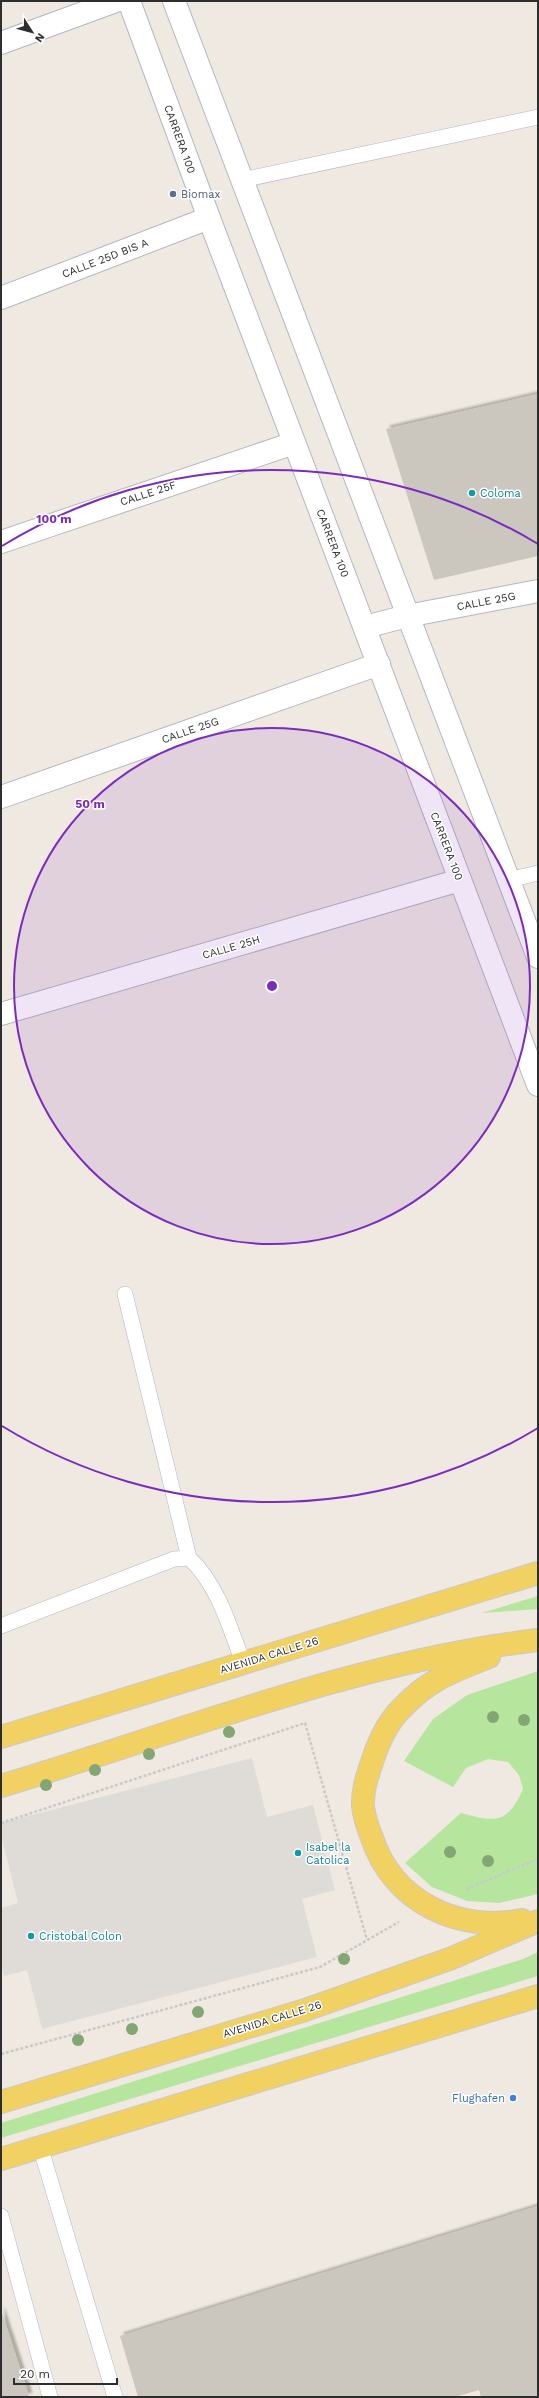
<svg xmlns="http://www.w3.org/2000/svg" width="539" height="2398" font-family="'Work Sans',sans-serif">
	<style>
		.green { fill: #b6e59e }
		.plaza { fill: #dfdcd8 }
		.building { fill: #cbc7bf; filter: url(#shadow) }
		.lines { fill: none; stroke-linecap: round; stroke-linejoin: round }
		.service-casing { stroke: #b4b7c1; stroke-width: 16 }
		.minor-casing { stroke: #b4b7c1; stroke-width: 24 }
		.secondary-casing { stroke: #b4b7c1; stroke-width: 24 }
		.primary-casing { stroke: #c9c9c9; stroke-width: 24 }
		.path { stroke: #c9c9c9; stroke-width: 2.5; stroke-dasharray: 3 2; stroke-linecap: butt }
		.service { stroke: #fff; stroke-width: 15 }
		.minor { stroke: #fff; stroke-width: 22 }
		.secondary { stroke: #fff; stroke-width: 22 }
		.primary { stroke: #f2d163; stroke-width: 22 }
		.tree { fill: #84a574 }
		.ring { fill: none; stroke: #7b2cbf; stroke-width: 2 }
		.service-dot { fill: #5c6f8a; stroke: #fff; stroke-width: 1.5 }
		.culture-dot { fill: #0f9aa8; stroke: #fff; stroke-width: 1.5 }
		.shop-dot { fill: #3f7fe0; stroke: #fff; stroke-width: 1.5 }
		.labels { text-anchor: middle; stroke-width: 3; stroke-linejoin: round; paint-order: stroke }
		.street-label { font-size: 11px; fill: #2e2e2e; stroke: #fff }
		.service-label { font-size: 11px; fill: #4e5e75; stroke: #fff; text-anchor: start }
		.culture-label { font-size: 11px; fill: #0d838f; stroke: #fff; text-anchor: start }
		.shop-label { font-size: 11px; fill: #366cbe; stroke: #fff; text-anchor: end }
		.centre { fill: #7b2cbf; stroke: #fff; stroke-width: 2 }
		.ring-label { font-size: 12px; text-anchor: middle; font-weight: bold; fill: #7b2cbf; stroke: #fff; stroke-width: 3; stroke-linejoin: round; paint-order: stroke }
	</style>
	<defs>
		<filter id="shadow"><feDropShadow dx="3.5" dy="-3.5" stdDeviation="1" flood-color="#0004"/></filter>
	</defs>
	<rect width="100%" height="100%" fill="#efe9e1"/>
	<!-- green -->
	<path class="green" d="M538 1596V1609L482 1613Z
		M538 1671V1894L499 1903 467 1901 432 1887 405 1863 461 1813C495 1822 507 1825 523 1789L519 1775 508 1762 488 1759 466 1768 453 1787 404 1761 433 1719 467 1695Z
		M538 1952V1976L1 2138V2123L523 1959Z"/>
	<!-- plaza -->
	<path class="plaza" d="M252 1758 267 1817 313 1805 335 1890 302 1899 317 1957 42 2029 27 1970 4 1976 1 1962V1908L18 1903 1 1835V1823Z"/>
	<!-- building -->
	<path class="building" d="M538 394V556L434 580 386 429Z
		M538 2206V2397H481L479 2390 455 2397H138L120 2336Z
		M1 2310 29 2396 27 2397H1Z"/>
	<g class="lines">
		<defs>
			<path id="service" d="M242 180 538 117
				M508 880 538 873
				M125 1294 189 1558
				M1 1626 174 1559 189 1558C217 1583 230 1627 243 1663
				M40 2146 115 2397
				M1 2216 50 2397"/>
			<path id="minor" d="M1 43 116 1
				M1 298 209 218
				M1 542 294 443
				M365 627 407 616 538 591
				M1 797 379 664
				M1 1014 460 880"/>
			<path id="secondary" d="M129 1 209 218 538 1085
				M174 1 538 957"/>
			<path id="primary" d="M489 1657C452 1672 429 1679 401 1709 388 1722 379 1741 373 1759 368 1774 362 1790 363 1806 364 1817 368 1828 372 1838 393 1902 459 1933 522 1920
				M1 1737 538 1573
				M1 1786C178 1733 353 1662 538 1640
				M1 2102 305 2010 452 1958 538 1921
				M1 2159 538 1996"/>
		</defs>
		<!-- service casing -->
		<use href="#service" class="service-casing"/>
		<!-- minor casing -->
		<use href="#minor" class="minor-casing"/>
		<!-- secondary casing -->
		<use href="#secondary" class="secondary-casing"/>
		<!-- primary casing -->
		<use href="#primary" class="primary-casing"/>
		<!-- path -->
		<path class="path" d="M1 1823 305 1723 367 1940
			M466 1889 538 1859
			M1 2054 320 1967 399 1922"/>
		<!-- service -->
		<use href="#service" class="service"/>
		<!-- minor -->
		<use href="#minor" class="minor"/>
		<!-- secondary -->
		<use href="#secondary" class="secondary"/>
		<!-- primary -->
		<use href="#primary" class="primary"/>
	</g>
	<!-- trees -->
	<g class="tree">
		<circle cx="493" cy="1717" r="6"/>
		<circle cx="524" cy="1720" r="6"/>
		<circle cx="229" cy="1732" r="6"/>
		<circle cx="149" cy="1754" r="6"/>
		<circle cx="95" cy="1770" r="6"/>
		<circle cx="46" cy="1785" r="6"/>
		<circle cx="450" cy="1852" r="6"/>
		<circle cx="488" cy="1861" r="6"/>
		<circle cx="344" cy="1959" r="6"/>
		<circle cx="198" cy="2012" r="6"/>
		<circle cx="132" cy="2029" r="6"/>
		<circle cx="78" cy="2040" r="6"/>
	</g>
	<!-- distance rings -->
	<circle cx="272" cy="986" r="258" fill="#7b2cbf" fill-opacity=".12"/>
	<g class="ring">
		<circle cx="272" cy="986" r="258"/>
		<path d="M538 1428A516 516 0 0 1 2 1426M2 546A516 516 0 0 1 538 544"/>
	</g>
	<!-- markers -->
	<circle class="service-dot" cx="173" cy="194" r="4"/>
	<g class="culture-dot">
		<circle cx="472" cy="493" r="4"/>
		<circle cx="298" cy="1853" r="4"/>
		<circle cx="31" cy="1936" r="4"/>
	</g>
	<circle class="shop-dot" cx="513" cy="2098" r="4"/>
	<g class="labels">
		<!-- street labels -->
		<g class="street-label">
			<text transform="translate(180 139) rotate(70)" y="4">CARRERA 100</text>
			<text transform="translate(105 258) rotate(-21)" y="4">CALLE 25D BIS A</text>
			<text transform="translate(148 493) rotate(-18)" y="4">CALLE 25F</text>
			<text transform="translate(333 543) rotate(69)" y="4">CARRERA 100</text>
			<text transform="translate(486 601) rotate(-11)" y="4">CALLE 25G</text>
			<text transform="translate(190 730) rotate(-19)" y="4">CALLE 25G</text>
			<text transform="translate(447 846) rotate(69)" y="4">CARRERA 100</text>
			<text transform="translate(231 947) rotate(-16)" y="4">CALLE 25H</text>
			<text transform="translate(269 1655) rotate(-17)" y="4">AVENIDA CALLE 26</text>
			<text transform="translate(272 2019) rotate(-17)" y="4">AVENIDA CALLE 26</text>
		</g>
		<!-- service labels -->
		<g class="service-label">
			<text x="181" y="198">Biomax</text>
		</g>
		<!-- culture labels -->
		<g class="culture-label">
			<text x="480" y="497">Coloma</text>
			<text x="306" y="1851">Isabel la<tspan x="306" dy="13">Catolica</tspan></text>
			<text x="39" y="1940">Cristobal Colon</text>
		</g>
		<!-- shop labels -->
		<g class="shop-label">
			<text x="505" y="2102">Flughafen</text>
		</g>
	</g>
	<circle cx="272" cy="986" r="6" class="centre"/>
	<g class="ring-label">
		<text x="54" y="523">100 m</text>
		<text x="90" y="808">50 m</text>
	</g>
	<!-- border -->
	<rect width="539" height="2398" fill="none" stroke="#2e2e2e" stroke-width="4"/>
	<!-- north arrow -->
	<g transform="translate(32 32) rotate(126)" stroke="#ffffff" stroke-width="3" paint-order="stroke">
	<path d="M0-3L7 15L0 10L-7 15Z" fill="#2e2e2e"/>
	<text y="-6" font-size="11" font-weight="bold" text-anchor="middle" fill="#2e2e2e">N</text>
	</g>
	<!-- scale -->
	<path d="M14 2378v6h103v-6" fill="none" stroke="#2e2e2e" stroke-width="2"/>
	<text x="20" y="2378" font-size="12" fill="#2e2e2e" stroke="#ffffff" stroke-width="3" paint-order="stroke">20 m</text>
</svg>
